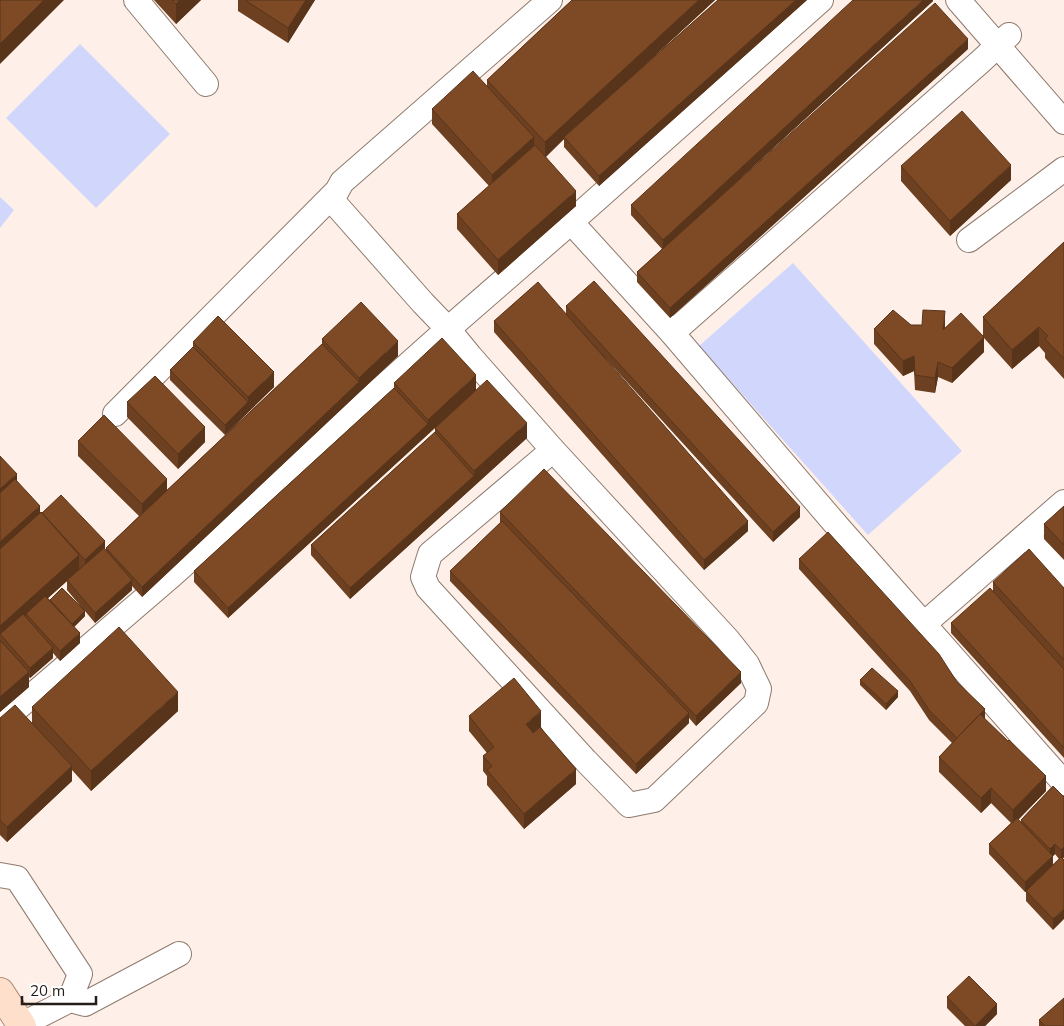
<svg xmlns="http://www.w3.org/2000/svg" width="1064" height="1026" font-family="Mulish,sans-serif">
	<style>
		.green { fill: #d1d7fc }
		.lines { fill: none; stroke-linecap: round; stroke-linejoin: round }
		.minor-casing { stroke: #8e7a6e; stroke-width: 26 }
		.major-casing { stroke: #b08d77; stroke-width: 30 }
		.minor { stroke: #fff; stroke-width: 24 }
		.major { stroke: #fddfcc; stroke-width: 28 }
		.wall { fill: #6c4020; fill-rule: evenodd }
		.shaded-wall { fill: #58341a }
		.building { fill: #7d4a25; stroke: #58341a }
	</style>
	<rect width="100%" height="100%" fill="#fef0e8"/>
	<!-- green -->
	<path class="green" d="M80 44 170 134 96 208 6 118Z
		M0 197 14 210 0 228Z
		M793 263 962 451 868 535 699 346Z"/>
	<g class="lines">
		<defs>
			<path id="minor" d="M136 0 206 84
				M958 0 1064 122
				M330 198 423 303 448 329 470 356 553 450 728 640 747 664 759 689 756 703 654 800 629 805 586 761 428 588 423 577 430 554 553 450
				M571 222 672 333 838 527 1064 783
				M969 240 1064 169
				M672 333 980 62 1009 35
				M115 414 337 191 342 182 550 0
				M1026 535 1064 576
				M924 624 1064 502
				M0 723 170 577 448 329 571 222 821 0
				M0 875 17 878 80 974 70 1000 19 1026
				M70 1000 85 1004 179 954"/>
			<path id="major" d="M0 992 22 1026"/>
		</defs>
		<!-- minor casing -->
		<use href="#minor" class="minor-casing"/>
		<!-- major casing -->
		<use href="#major" class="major-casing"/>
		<!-- minor -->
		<use href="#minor" class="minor"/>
		<!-- major -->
		<use href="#major" class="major"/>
	</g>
	<!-- wall -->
	<path class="wall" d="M154 0H201L176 24Z
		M238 0H315L288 43 238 11Z
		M572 0H715L638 71 718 0H807L599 186 564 147V139L546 157 576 206 498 275 457 229V214L489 186 432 124V109L487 86V80Z
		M933 0V1L736 182 968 49 670 318 637 282V272L662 249 631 215V205Z
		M901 166 1011 180 950 236 901 181Z
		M1064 242V379L1045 358V353L1039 346 1012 369 984 338V352L952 383 938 377 935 393 915 390 914 371 903 376 874 344V329L911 325 945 326V329L983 335V317Z
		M566 306 800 517 773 542 605 358 748 531 704 570 494 332V321L566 315Z
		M322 339 398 356 142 597 132 586V590L95 623 85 611V616L74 627 80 643 60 661 53 653V658L30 678 29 677V687L0 712V456L40 514 106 550V548L139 516 78 456V441L167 490 322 344ZM67 581V590L82 608 50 600 48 598Z
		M193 342 274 387 225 435 170 380V370L193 347Z
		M394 383 476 390 527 438 350 599 311 555V545L435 432V428L228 618 194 582V571L394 388Z
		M127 402 205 442 178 469 127 417Z
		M1064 506V560L1044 539V524Z
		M500 512 741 683 696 726 689 718V723L636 774 450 581V571L500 523Z
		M799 559 957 682 985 719 1046 791 1018 820 1021 822V820L1053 786 1064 857 1063 859 1053 930 1026 901V892H1025L989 854V844L1011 823 991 803 981 813 939 772V757L952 743 929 720 910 691 799 569ZM1055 854 1059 859 1053 865V856Z
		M993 582 1064 588V758L951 633V623L993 591Z
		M860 680 898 697 886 710 860 685Z
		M32 707 178 711 91 791 72 770V781L7 842 0 835V718L32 723Z
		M469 716 541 726V727L576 784 524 829 487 785V776L483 771V756L487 753 469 731Z
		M947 997 997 1014 985 1026H965L947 1008Z
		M1039 1020 1064 1026H1039Z"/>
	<!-- shaded-wall -->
	<path class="shaded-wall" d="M44 0H64L0 64V44Z
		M180 0H201L176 24V4Z
		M306 0H315L288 43V28Z
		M699 0H715L566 138 564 137V139L545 157V142Z
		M796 0H807L599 186V176Z
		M923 0H933V1L663 250V240Z
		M968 39V49L670 318V308Z
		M534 137V152L492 190V175Z
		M1011 165V180L950 236V221Z
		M576 191V206L498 275V260Z
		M945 311V326L943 345V330Z
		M1039 327V346L1012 369V350Z
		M984 337V352L952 383V368Z
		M398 341V356L142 597V587L359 382V378Z
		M914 356V371L903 376V361Z
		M938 362V377L935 393V378Z
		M274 372V387L225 435V425L248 402V397Z
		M476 375V390L228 618V608L428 424V420Z
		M527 423V438L350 599V588L474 476V471Z
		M205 427V442L178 469V454Z
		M17 474V489L0 504V489Z
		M167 479V494L142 519V504Z
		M40 506V521L0 557V542Z
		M800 507V517L773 542V532Z
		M748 521V531L704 570V560Z
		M105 541V551L85 570V560Z
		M79 555V570L67 580V581L28 616 26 614V618L0 634V641V626Z
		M132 580V590L95 623V613Z
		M85 611V616L72 629V624Z
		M80 633V643L60 661V651Z
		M53 648V658L30 678V668Z
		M29 672V687L0 712V697Z
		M741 672V683L696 726V716Z
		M898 691V697L886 710V704Z
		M178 692V711L91 791V771Z
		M985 709V720L957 738Z
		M541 711V726L526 739V724Z
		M689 713V723L636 774V764Z
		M72 766V781L7 842V827Z
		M576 769V784L524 829V814Z
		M1046 776V791L1013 825V810Z
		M991 788V803L981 813V798Z
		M1055 844V854L1050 859 1053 856V867L1025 892V882L1050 859V849Z
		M1064 847V857L1061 860V850Z
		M1064 909V919L1053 930V919Z
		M997 1004V1014L985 1026H975Z"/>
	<!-- building -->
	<path class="building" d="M0 0H44L0 44Z
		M172 0H180L176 4Z
		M245 0H306L288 28Z
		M572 0H699L545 142 487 80Z
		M718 0H796L599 176 564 137Z
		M853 0H923L663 240 631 205Z
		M935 3 968 39 670 308 637 272Z
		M473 71 534 137 492 175 432 109Z
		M962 111 1011 165 950 221 901 166Z
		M535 145 576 191 498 260 457 214Z
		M1064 242V359L1045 339 1048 336 1039 327 1012 350 983 317Z
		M594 281 800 507 773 532 566 306Z
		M538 282 748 521 704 560 494 321Z
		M361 302 398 341 359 378 322 339Z
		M893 310 911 325H922L923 310 945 311 943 330 961 313 984 337 952 368 938 362 935 378 915 375 914 356 903 361 874 329Z
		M218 316 274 372 248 397 193 342Z
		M442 338 476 375 428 420 394 383Z
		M322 344 359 382 142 587 106 548Z
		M193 347 248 402 225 425 170 370Z
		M155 376 205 427 178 454 127 402Z
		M487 380 527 423 474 471 435 428Z
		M394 388 428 424 228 608 194 571Z
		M104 415 167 479 142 504 78 441Z
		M435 432 474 476 350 588 311 545Z
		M0 456 17 474 0 489Z
		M544 469 741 672 696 716 500 512Z
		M15 479 40 506 0 542V493Z
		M61 495 105 541 85 560 42 513Z
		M1064 506V545L1044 524Z
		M41 512 79 555 0 626V549Z
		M502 521 689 713 636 764 450 571Z
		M828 532 939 654 957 682 985 709 957 738 929 710 910 681 799 559Z
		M104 548 132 580 95 613 67 580Z
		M1029 549 1064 588V660L993 582Z
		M62 588 85 611 72 624 50 600Z
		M990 588 1064 669V748L951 623Z
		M45 596 80 633 60 651 26 614Z
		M23 614 53 648 30 668 0 634Z
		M119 627 178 692 91 771 32 707Z
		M0 640 29 672 0 697Z
		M872 668 898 691 886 704 860 680Z
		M514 678 541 711 526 724 533 733 540 727 576 769 524 814 487 770 492 766 483 756 494 747 469 716Z
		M15 705 72 766 7 827 0 820V718Z
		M980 714 1008 741 1009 740 1046 776 1013 810 991 788 981 798 939 757Z
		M1053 786 1064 797V847L1061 850 1055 844 1050 849 1021 820Z
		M1017 818 1053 856 1025 882 989 844Z
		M1061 857 1064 860V909L1053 919 1026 891Z
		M969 976 997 1004 975 1026 947 997Z
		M1064 998V1026H1045L1039 1020Z"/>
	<!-- scale -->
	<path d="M22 996v8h74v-8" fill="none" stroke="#251d18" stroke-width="2.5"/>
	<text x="30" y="996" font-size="15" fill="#251d18" stroke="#ffffff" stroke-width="4" paint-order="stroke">20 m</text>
</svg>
